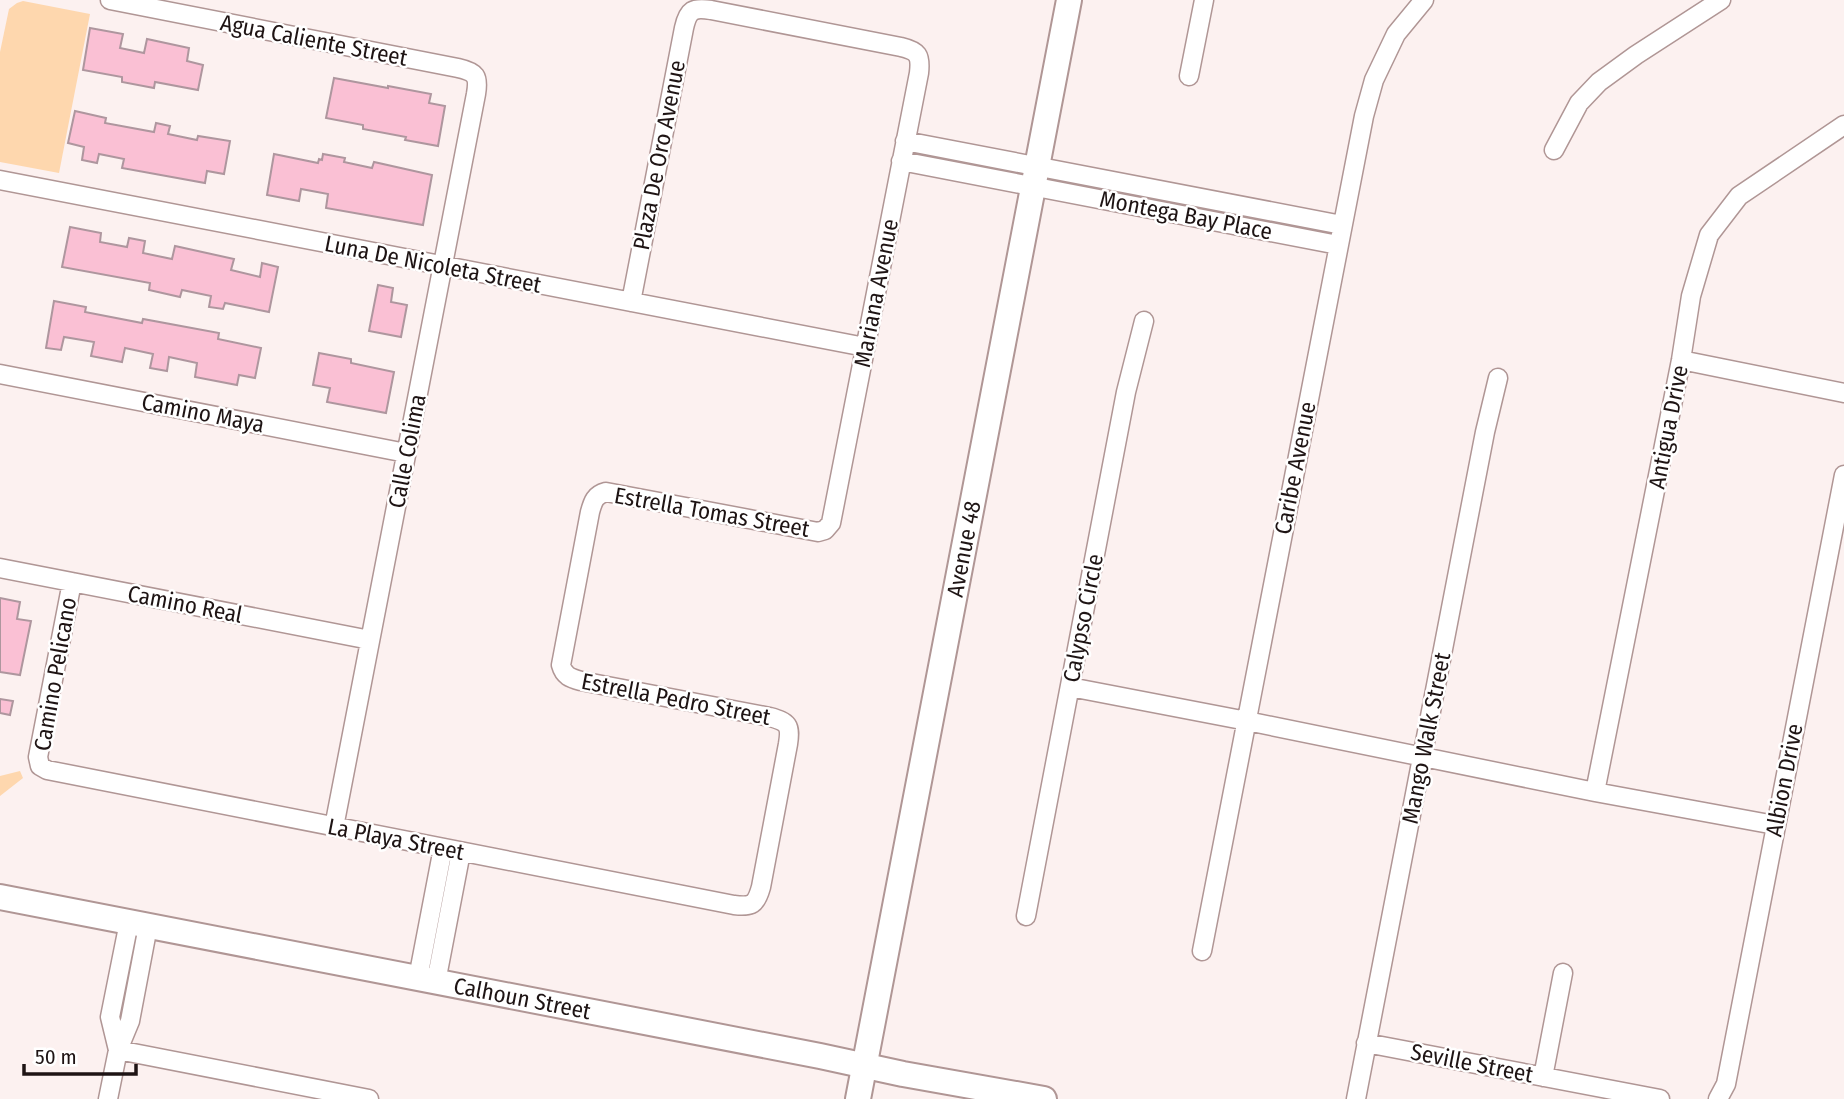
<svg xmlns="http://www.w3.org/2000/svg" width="1844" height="1099" font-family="'Fira Sans Condensed',sans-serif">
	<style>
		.green { fill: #fed7ae }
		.building { fill: #fac0d4; stroke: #ae969e; stroke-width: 2 }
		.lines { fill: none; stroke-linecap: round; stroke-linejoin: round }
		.street-casing { stroke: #b09695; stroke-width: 21 }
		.secondary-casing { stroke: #b09695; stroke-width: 28 }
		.street { stroke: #fff; stroke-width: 18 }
		.secondary { stroke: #fff; stroke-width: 24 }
		.labels { text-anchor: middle; stroke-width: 5; stroke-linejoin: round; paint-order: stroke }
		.street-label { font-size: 23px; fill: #1e1414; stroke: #fff }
	</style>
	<rect width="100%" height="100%" fill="#fcf1f0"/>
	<!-- green -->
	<path class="green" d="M23 1 90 14 59 173 0 162V52L9 9 17 3Z
		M20 771 23 778 0 796V776Z"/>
	<!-- building -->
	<path class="building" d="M90 28 123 34 120 48 144 53 147 39 189 48 187 61 203 65 198 90 155 82 154 88 122 82V77L83 70Z
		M334 78 388 88V86L431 94 429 103 445 106 438 146 405 140 406 137 363 129V125L326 118Z
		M75 111 106 118 105 123 154 132 156 123 170 126 168 134 197 140 198 136 230 141 224 174 207 171 205 183 122 168 124 159 99 154 97 163 82 160 84 147 68 143Z
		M274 154 318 163 319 159 322 160 323 154 345 158 344 162 372 168 374 162 432 175 423 225 326 208 328 194 301 189 299 201 267 195Z
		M70 227 101 233 100 242 127 247 129 238 145 241 143 253 172 259 175 246 234 259 231 270 260 277 262 263 278 267 269 312 225 303 223 309 209 307 211 296 182 290 180 297 149 290 150 283 62 267Z
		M378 285 393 288 391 302 407 305 401 337 369 331Z
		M54 301 86 307 85 312 142 323 143 319 219 333 218 339 261 348 255 378 239 375 237 385 195 377 197 363 169 357 167 371 150 368 153 354 125 348 122 362 91 356 94 342 64 337 61 350 46 348Z
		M319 353 351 359V363L394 372 386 413 327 402 330 388 313 385Z
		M0 598 20 602 17 619 31 621 20 675 0 672Z
		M0 699 13 701 10 715 0 713Z"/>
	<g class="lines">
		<defs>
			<path id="street" d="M110 0 458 68C476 72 479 76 476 94L334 827
				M1189 76 1204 0
				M905 141 1342 225
				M1554 150 1579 103 1599 82 1636 55 1721 0
				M901 161 1338 245
				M0 180 865 347
				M1681 360 1844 393
				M0 374 406 453
				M0 568 370 640
				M72 582 38 757 40 766 47 770 734 905C752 907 756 905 761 887L788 744C791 725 788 722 770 717L581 681C570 678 564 676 561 665L590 512C593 501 595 495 606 492L818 532 825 530 831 523 919 73C921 55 918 51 901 47L711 10C693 7 688 10 684 28L631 302
				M1070 687 1247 721 1595 792 1775 825
				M1595 792 1681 360 1691 296 1709 235 1739 196 1844 125
				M1026 916 1126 392 1144 321
				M1202 951 1364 116 1374 80 1396 34 1424 0
				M418 978 443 848
				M436 982 461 852
				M1366 1043 1660 1099
				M118 1050 369 1099
				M118 1050 110 1017 129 922
				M1543 1077 1563 973
				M108 1099 118 1050 130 1021 148 926
				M1356 1099 1485 432 1498 378
				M1718 1099 1726 1084 1844 475"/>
			<g id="secondary">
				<path id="s1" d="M0 897 820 1056 903 1074 1044 1099"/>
				<path id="s2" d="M858 1099 1069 0"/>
			</g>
		</defs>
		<!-- street casing -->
		<use href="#street" class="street-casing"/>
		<!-- secondary casing -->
		<use href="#secondary" class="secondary-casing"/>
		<!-- street -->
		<use href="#street" class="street"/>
		<!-- secondary -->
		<use href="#secondary" class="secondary"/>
	</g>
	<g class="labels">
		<!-- street labels -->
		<g class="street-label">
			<text transform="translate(314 40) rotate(11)" y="8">Agua Caliente Street</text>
			<text transform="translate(659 155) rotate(-79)" y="8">Plaza De Oro Avenue</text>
			<text transform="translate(1186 215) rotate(11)" y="8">Montega Bay Place</text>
			<text transform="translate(433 264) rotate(11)" y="8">Luna De Nicoleta Street</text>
			<text transform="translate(876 293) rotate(-79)" y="8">Mariana Avenue</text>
			<text transform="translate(203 413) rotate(11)" y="8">Camino Maya</text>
			<text transform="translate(1668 427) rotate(-79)" y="8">Antigua Drive</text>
			<text transform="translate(407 451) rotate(-79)" y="8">Calle Colima</text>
			<text transform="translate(1295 468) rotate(-79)" y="8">Caribe Avenue</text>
			<text transform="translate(712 512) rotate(10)" y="8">Estrella Tomas Street</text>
			<text dy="8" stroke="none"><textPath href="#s2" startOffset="560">Avenue 48</textPath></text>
			<text transform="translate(185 604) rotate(11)" y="8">Camino Real</text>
			<text transform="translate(1083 618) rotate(-79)" y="8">Calypso Circle</text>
			<text transform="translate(55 674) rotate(-80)" y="8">Camino Pelicano</text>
			<text transform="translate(676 699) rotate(11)" y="8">Estrella Pedro Street</text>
			<text transform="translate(1426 738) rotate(-79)" y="8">Mango Walk Street</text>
			<text transform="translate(1784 780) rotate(-79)" y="8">Albion Drive</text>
			<text transform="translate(396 839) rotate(11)" y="8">La Playa Street</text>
			<text dy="8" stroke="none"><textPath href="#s1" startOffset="532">Calhoun Street</textPath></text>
			<text transform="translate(1472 1063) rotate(11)" y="8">Seville Street</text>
		</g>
	</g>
	<!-- scale -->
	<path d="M24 1064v10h112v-10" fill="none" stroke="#1e1414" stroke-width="3.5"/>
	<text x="35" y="1064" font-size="21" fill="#1e1414" stroke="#ffffff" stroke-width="5" paint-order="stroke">50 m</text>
</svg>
